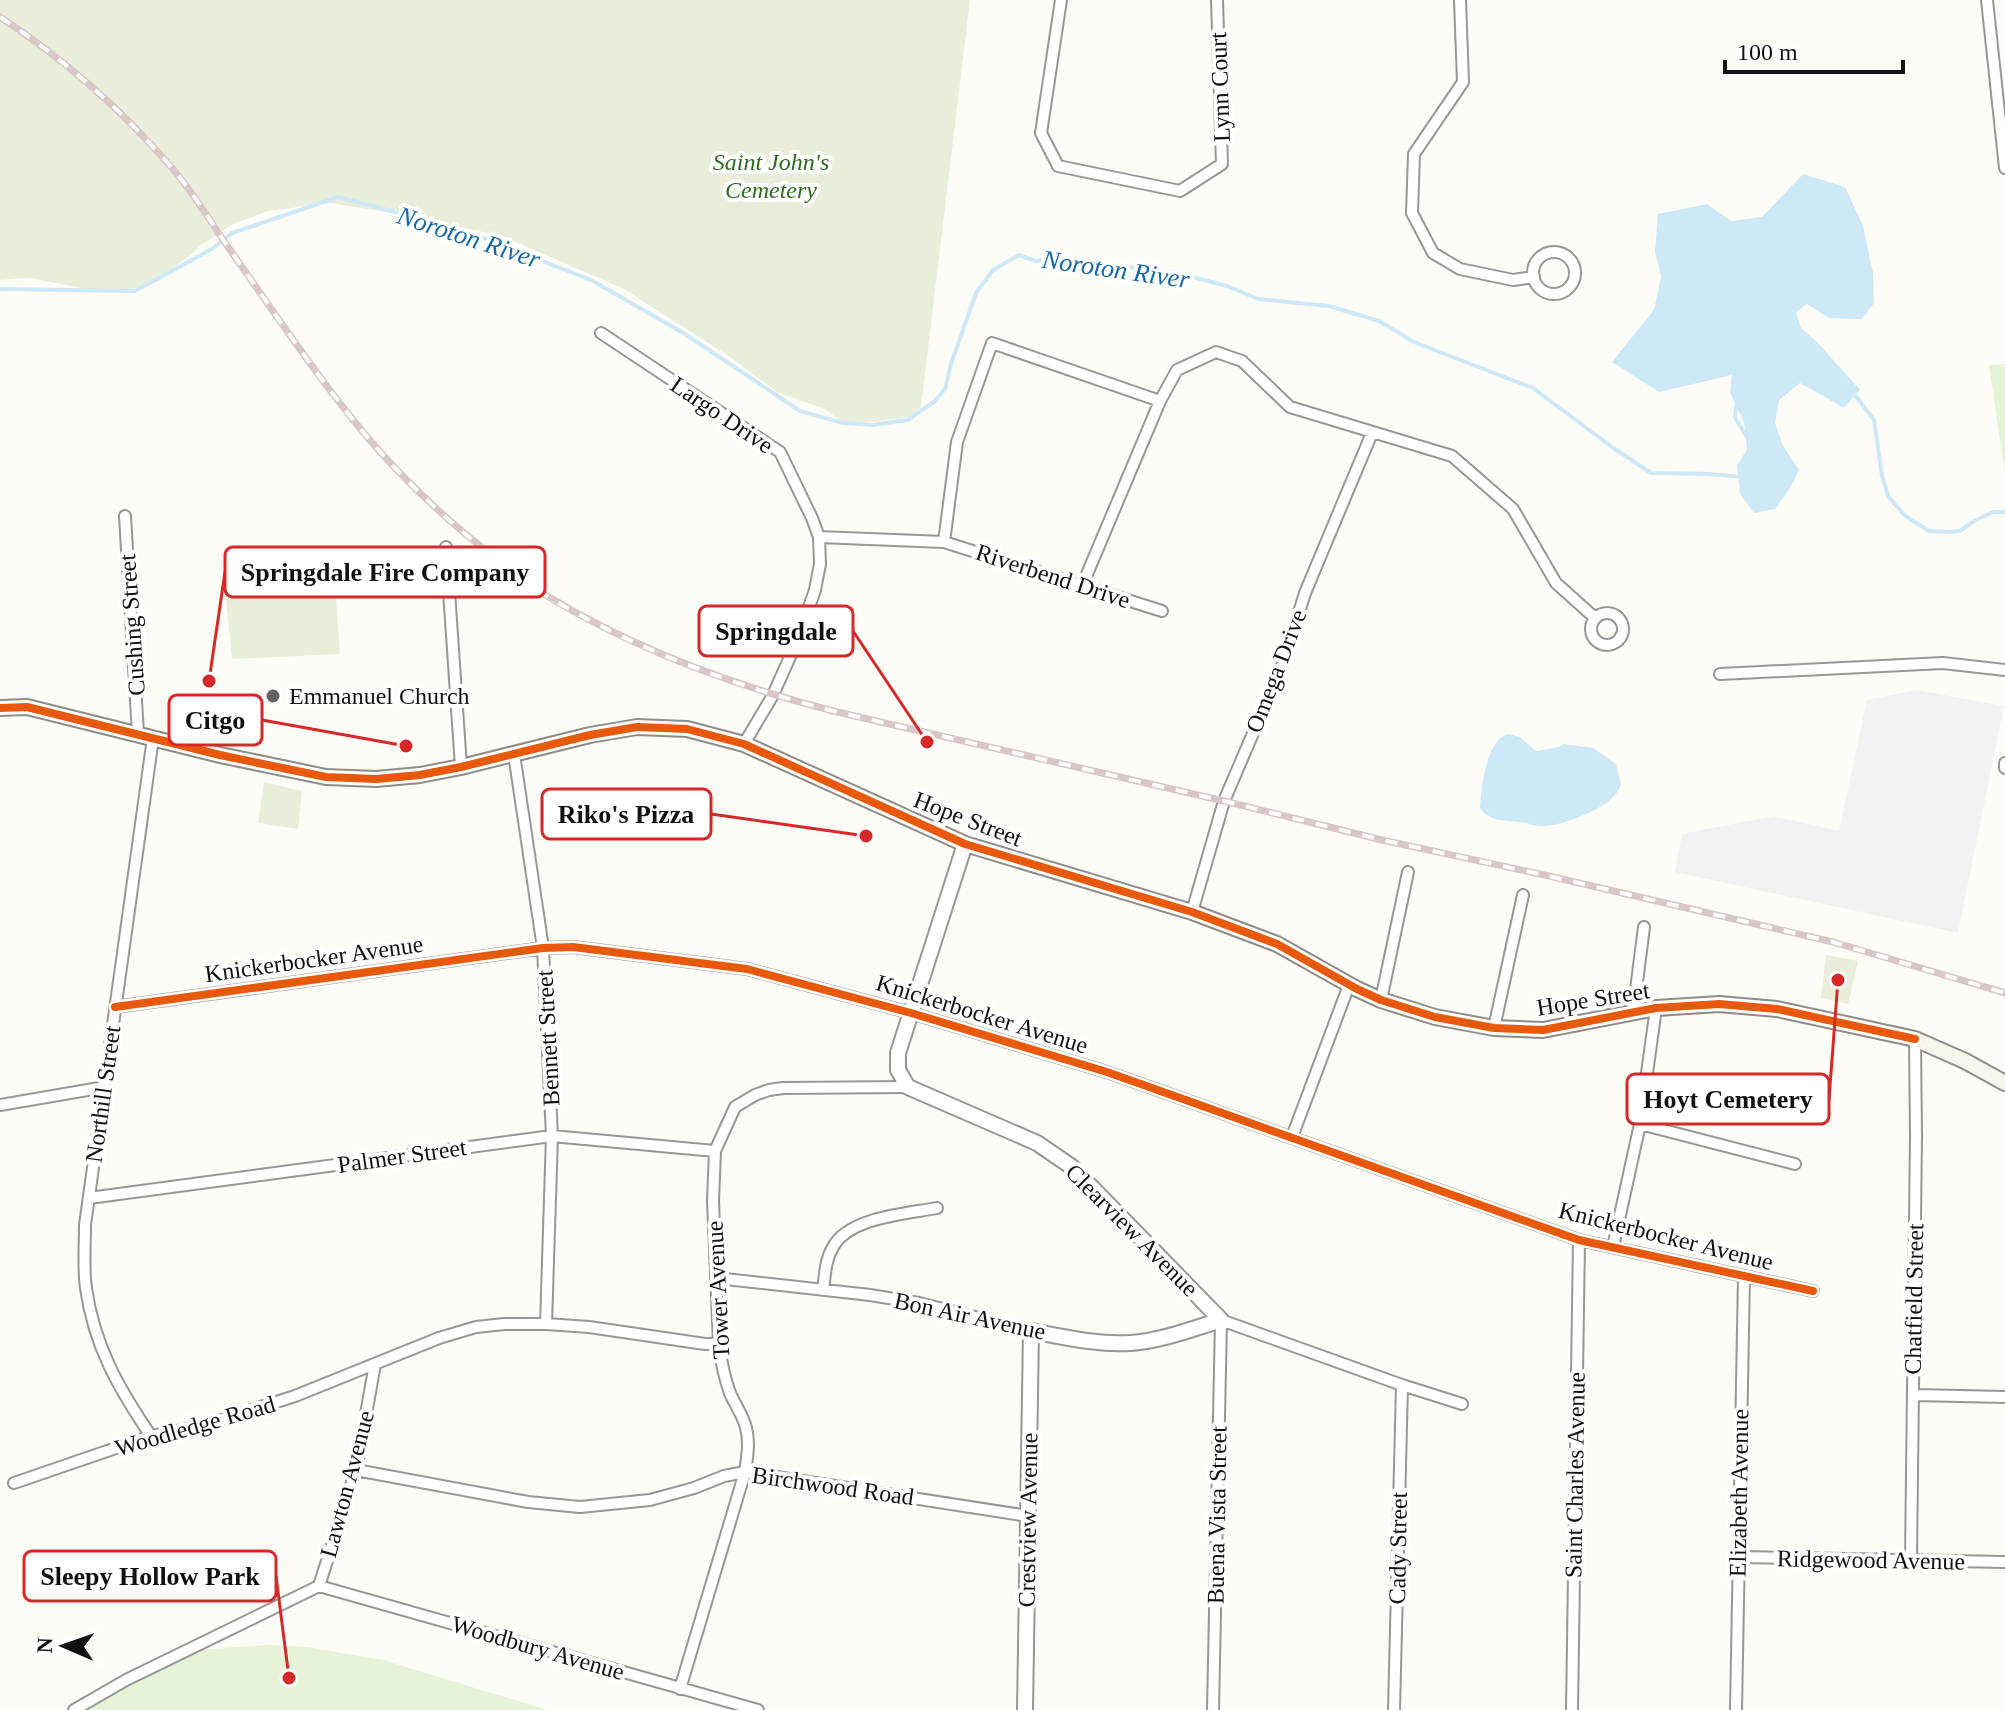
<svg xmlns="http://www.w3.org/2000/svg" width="2005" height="1710" font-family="Georgia,serif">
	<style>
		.industrial { fill: #f5f0f3 }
		.green { fill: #e7f3d7 }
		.cemetery { fill: #e9eedb }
		.water { fill: #cde8f7 }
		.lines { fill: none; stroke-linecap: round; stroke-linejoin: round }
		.stream { stroke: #cde8f7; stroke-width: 4 }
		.minor-casing { stroke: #979795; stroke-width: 14 }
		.tertiary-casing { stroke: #979795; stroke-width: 18 }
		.secondary-casing { stroke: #8e8d8b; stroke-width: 18 }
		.minor { stroke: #fffffe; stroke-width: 10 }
		.tertiary { stroke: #fffffe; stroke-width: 14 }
		.secondary { stroke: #f6f4eb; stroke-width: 14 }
		.rail-casing { stroke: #d9c6c7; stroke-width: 7 }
		.rail { stroke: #fff; stroke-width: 4; stroke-dasharray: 12; stroke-linecap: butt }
		.cycleway-casing { stroke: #fff; stroke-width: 13 }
		.cycleway { stroke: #e8590c; stroke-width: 8 }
		.poi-dot { fill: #646362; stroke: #fff; stroke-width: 3 }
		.labels { text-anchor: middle; stroke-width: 8; stroke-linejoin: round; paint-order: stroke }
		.street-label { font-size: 24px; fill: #111; stroke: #fff }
		.park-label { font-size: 24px; font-style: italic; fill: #2f6b1f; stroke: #fff }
		.poi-label { font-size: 24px; fill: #111; stroke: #fff; text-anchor: start }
		.water-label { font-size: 26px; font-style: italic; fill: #1768a6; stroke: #fff }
		.leader { fill: none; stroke: #d62828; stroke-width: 3 }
		.callout-dot { fill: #d62828; stroke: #fff; stroke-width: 3 }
		.callout { fill: #fff; stroke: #d62828; stroke-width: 3 }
		.callout-label { font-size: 26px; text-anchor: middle; font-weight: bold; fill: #111 }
	</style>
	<rect width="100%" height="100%" fill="#fdfcf7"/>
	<!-- industrial -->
	<path class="industrial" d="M1916 690 2004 706 1958 933 1675 872 1682 834 1774 816 1839 831 1867 700Z"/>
	<!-- green -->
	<path class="green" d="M2005 364V474L1989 365Z
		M268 1645 307 1647 383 1660 548 1710H74L183 1651Z"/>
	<!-- cemetery -->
	<path class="cemetery" d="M0 0H970L921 407 910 417 874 422 843 423 825 409 777 392 730 357 624 289 502 236 398 214 331 203 268 211 233 224 200 246 183 261 144 287 103 292 30 278 0 280Z
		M335 586 340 654 232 659 225 589Z
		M264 782 302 791 298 829 258 823Z
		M1826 955 1858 961 1848 1004 1821 998Z"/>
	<!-- water -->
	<path class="water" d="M1803 174 1845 187 1863 226 1873 273 1874 303 1862 319 1829 318 1807 304 1796 312 1801 328 1819 344 1860 390 1844 408 1800 383 1779 400 1775 423 1783 446 1799 470 1789 490 1775 509 1754 513 1740 494 1737 465 1747 450 1744 422 1730 393 1732 375 1659 392 1612 362 1654 310 1661 277 1655 251 1658 214 1707 204 1731 221 1762 217Z
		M1508 734 1520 737 1536 751 1559 747 1563 744 1593 748 1616 764 1621 785C1618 791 1615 796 1610 800 1597 812 1556 828 1539 826 1532 826 1526 822 1520 822 1504 820 1490 822 1480 808 1481 788 1486 740 1508 734Z"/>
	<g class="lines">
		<!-- stream -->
		<path class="stream" d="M0 289 135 291 212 249 232 233 338 197 460 229 591 280 685 334 800 411 843 423 872 425 908 420 935 401 945 389 951 364 976 293 993 270 1019 255 1036 261 1049 259 1174 272 1227 286 1258 299 1329 306 1379 321 1414 342 1533 388 1612 447 1651 473 1709 474 1742 477
			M1852 391 1874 420 1882 476 1888 496 1904 515 1929 531 1949 532 1960 531 1974 521 1993 512H2005
			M1737 401 1735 418 1749 440"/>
		<defs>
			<path id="minor" d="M1061 0 1041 133 1058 166 1180 191 1222 164 1217 0
				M1460 0 1463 82 1414 154 1412 213 1433 253 1460 269 1513 280 1534 277
				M1987 0 2005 168
				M1533 273a21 21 0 1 1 42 0a21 21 0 1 1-42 0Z
				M601 333 780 452 812 518 819 537 820 564 815 590 797 641 773 695 744 744
				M125 516 138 734
				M819 537 944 542 1162 611
				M944 542 957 442 992 343 1160 401
				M446 547 461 767
				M1082 586 1160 401 1177 370 1216 352 1242 361 1290 407 1452 456 1513 509 1556 583 1595 618
				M1591 629a16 16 0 1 1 32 0a16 16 0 1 1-32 0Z
				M1720 674 1943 663 2005 670
				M514 754 543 948 552 1136 546 1324
				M2005 763V768
				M1192 912 1224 801 1284 661 1305 593 1372 433
				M1381 1000 1408 872
				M115 1007 543 948 573 947 747 969 911 1013 1107 1072 1579 1240 1813 1291
				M1633 1013 1644 927
				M1494 1028 1523 895
				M0 1105 105 1087
				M1640 1124 1795 1164
				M1292 1137 1349 985
				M89 1198 552 1136 715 1151
				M1613 1247 1640 1124 1656 1008
				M716 1278 870 1295 919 1303 1031 1331
				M823 1290C825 1276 825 1260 833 1247 849 1217 906 1214 937 1208
				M1914 1395 2005 1397
				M151 1436C119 1389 94 1346 86 1288 83 1268 85 1246 85 1225L153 738
				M356 1470 528 1502 580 1507 650 1500 694 1488 724 1476 745 1472 1028 1516
				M14 1483 151 1436 202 1426 295 1396 439 1338 476 1327 504 1324H546L589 1327 705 1344H719
				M1737 1557 2005 1562
				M1911 1560 1916 1136 1915 1039
				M319 1586 758 1710
				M680 1689 745 1472C747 1458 750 1442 746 1428 743 1415 735 1405 730 1393 724 1377 721 1361 719 1344L713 1201 715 1151 735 1107 755 1095 769 1090 783 1088 908 1087
				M74 1710 126 1680 319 1586 356 1470 375 1364
				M1213 1710 1221 1320 1402 1385 1462 1404
				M1394 1710 1402 1385
				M1572 1710 1579 1240
				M1736 1710 1744 1276"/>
			<path id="tertiary" d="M965 844 898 1053V1070L908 1087 1037 1143 1072 1167 1221 1320C1192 1329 1161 1341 1130 1343 1097 1345 1064 1337 1031 1331L1025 1710"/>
			<path id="secondary" d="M0 708 27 707 220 755 326 777 376 779 420 775 461 767 590 735 637 727 687 729 744 744 965 844 1192 912 1277 944 1357 989 1381 1000 1435 1017 1494 1028 1543 1030 1656 1008 1719 1004 1777 1009 1915 1039 1965 1061 2005 1083"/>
		</defs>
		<!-- minor casing -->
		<use href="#minor" class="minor-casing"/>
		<!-- tertiary casing -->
		<use href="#tertiary" class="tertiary-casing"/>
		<!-- secondary casing -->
		<use href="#secondary" class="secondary-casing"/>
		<!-- minor -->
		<use href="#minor" class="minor"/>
		<!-- tertiary -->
		<use href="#tertiary" class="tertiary"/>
		<!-- secondary -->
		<use href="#secondary" class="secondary"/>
		<defs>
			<path id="rail" d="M0 17C64 59 122 110 172 168 193 192 210 221 228 247 272 309 315 374 363 432 398 474 438 512 480 546 494 558 507 570 522 580 617 643 724 683 833 711L1224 801 1382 840 1549 876 1833 942 2005 993"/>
		</defs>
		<!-- rail casing -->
		<use href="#rail" class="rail-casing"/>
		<!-- rail -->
		<use href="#rail" class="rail"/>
		<defs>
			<path id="cycleway" d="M0 708 27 707 220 755 326 777 376 779 420 775 461 767 590 735 637 727 687 729 744 744 965 844 1192 912 1277 944 1357 989 1381 1000 1435 1017 1494 1028 1543 1030 1656 1008 1719 1004 1777 1009 1915 1039
				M115 1007 543 948 573 947 747 969 911 1013 1107 1072 1579 1240 1813 1291"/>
		</defs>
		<!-- cycleway casing -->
		<use href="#cycleway" class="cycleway-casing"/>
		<!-- cycleway -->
		<use href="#cycleway" class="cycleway"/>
	</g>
	<!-- markers -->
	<circle class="poi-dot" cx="273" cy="696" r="8"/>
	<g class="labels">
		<!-- street labels -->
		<g class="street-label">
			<text transform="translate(1220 87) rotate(-92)" y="8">Lynn Court</text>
			<text transform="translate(722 415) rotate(34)" y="8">Largo Drive</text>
			<text transform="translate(1053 576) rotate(18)" y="8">Riverbend Drive</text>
			<text transform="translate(132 625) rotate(-94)" y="8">Cushing Street</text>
			<text transform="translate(1276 671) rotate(-69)" y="8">Omega Drive</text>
			<text transform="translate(968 819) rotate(21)" y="8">Hope Street</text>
			<text transform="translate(314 959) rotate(-8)" y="8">Knickerbocker Avenue</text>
			<text transform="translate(1593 999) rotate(-9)" y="8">Hope Street</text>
			<text transform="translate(982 1014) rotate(17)" y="8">Knickerbocker Avenue</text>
			<text transform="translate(548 1038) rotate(-93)" y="8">Bennett Street</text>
			<text transform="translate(103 1094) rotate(-82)" y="8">Northill Street</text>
			<text transform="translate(402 1156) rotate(-8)" y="8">Palmer Street</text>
			<text transform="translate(1132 1230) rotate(45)" y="8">Clearview Avenue</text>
			<text transform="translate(1666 1236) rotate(14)" y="8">Knickerbocker Avenue</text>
			<text transform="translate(718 1290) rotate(-93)" y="8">Tower Avenue</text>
			<text transform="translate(1914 1299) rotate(-89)" y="8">Chatfield Street</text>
			<text transform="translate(970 1316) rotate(12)" y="8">Bon Air Avenue</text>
			<text transform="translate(195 1426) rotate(-16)" y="8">Woodledge Road</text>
			<text transform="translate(1575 1475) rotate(-89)" y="8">Saint Charles Avenue</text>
			<text transform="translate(347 1484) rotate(-75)" y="8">Lawton Avenue</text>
			<text transform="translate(833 1486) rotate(8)" y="8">Birchwood Road</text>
			<text transform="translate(1739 1493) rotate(-89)" y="8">Elizabeth Avenue</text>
			<text transform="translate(1217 1515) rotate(-89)" y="8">Buena Vista Street</text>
			<text transform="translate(1028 1520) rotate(-89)" y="8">Crestview Avenue</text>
			<text transform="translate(1398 1548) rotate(-89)" y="8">Cady Street</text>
			<text transform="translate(1871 1560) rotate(1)" y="8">Ridgewood Avenue</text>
			<text transform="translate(538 1648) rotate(16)" y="8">Woodbury Avenue</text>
		</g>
		<!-- park labels -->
		<g class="park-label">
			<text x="771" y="170">Saint John's<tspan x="771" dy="28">Cemetery</tspan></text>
		</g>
		<!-- poi labels -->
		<g class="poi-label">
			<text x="289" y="704">Emmanuel Church</text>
		</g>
		<!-- water labels -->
		<g class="water-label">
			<text transform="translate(469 237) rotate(18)" y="9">Noroton River</text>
			<text transform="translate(1116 269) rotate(8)" y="9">Noroton River</text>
		</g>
	</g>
	<!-- callouts -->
	<path class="leader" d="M209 681L225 572M927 742L853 631M406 746L262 720M866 836L711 814M1838 980L1829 1099M289 1678L276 1576"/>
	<g class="callout-dot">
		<circle cx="209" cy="681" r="8"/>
		<circle cx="927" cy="742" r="8"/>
		<circle cx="406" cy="746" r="8"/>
		<circle cx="866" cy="836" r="8"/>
		<circle cx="1838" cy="980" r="8"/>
		<circle cx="289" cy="1678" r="8"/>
	</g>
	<g class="callout">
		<rect x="225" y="547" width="320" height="50" rx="8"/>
		<rect x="699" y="606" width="154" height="50" rx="8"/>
		<rect x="169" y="695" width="93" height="50" rx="8"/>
		<rect x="542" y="789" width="169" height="50" rx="8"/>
		<rect x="1627" y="1074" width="202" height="50" rx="8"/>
		<rect x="24" y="1551" width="252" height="50" rx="8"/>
	</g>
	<g class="callout-label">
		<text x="385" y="581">Springdale Fire Company</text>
		<text x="776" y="640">Springdale</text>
		<text x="215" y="729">Citgo</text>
		<text x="626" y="823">Riko's Pizza</text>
		<text x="1728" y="1108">Hoyt Cemetery</text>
		<text x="150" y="1585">Sleepy Hollow Park</text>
	</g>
	<!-- north arrow -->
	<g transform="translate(64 1646) rotate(272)" stroke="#ffffff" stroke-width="6" paint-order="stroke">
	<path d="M0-6L14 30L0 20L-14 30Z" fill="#111111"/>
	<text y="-12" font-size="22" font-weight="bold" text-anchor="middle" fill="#111111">N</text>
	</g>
	<!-- scale -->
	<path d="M1725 60v12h178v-12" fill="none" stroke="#111111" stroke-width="4"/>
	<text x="1737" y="60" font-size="24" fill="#111111" stroke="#ffffff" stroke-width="6" paint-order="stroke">100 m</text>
</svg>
